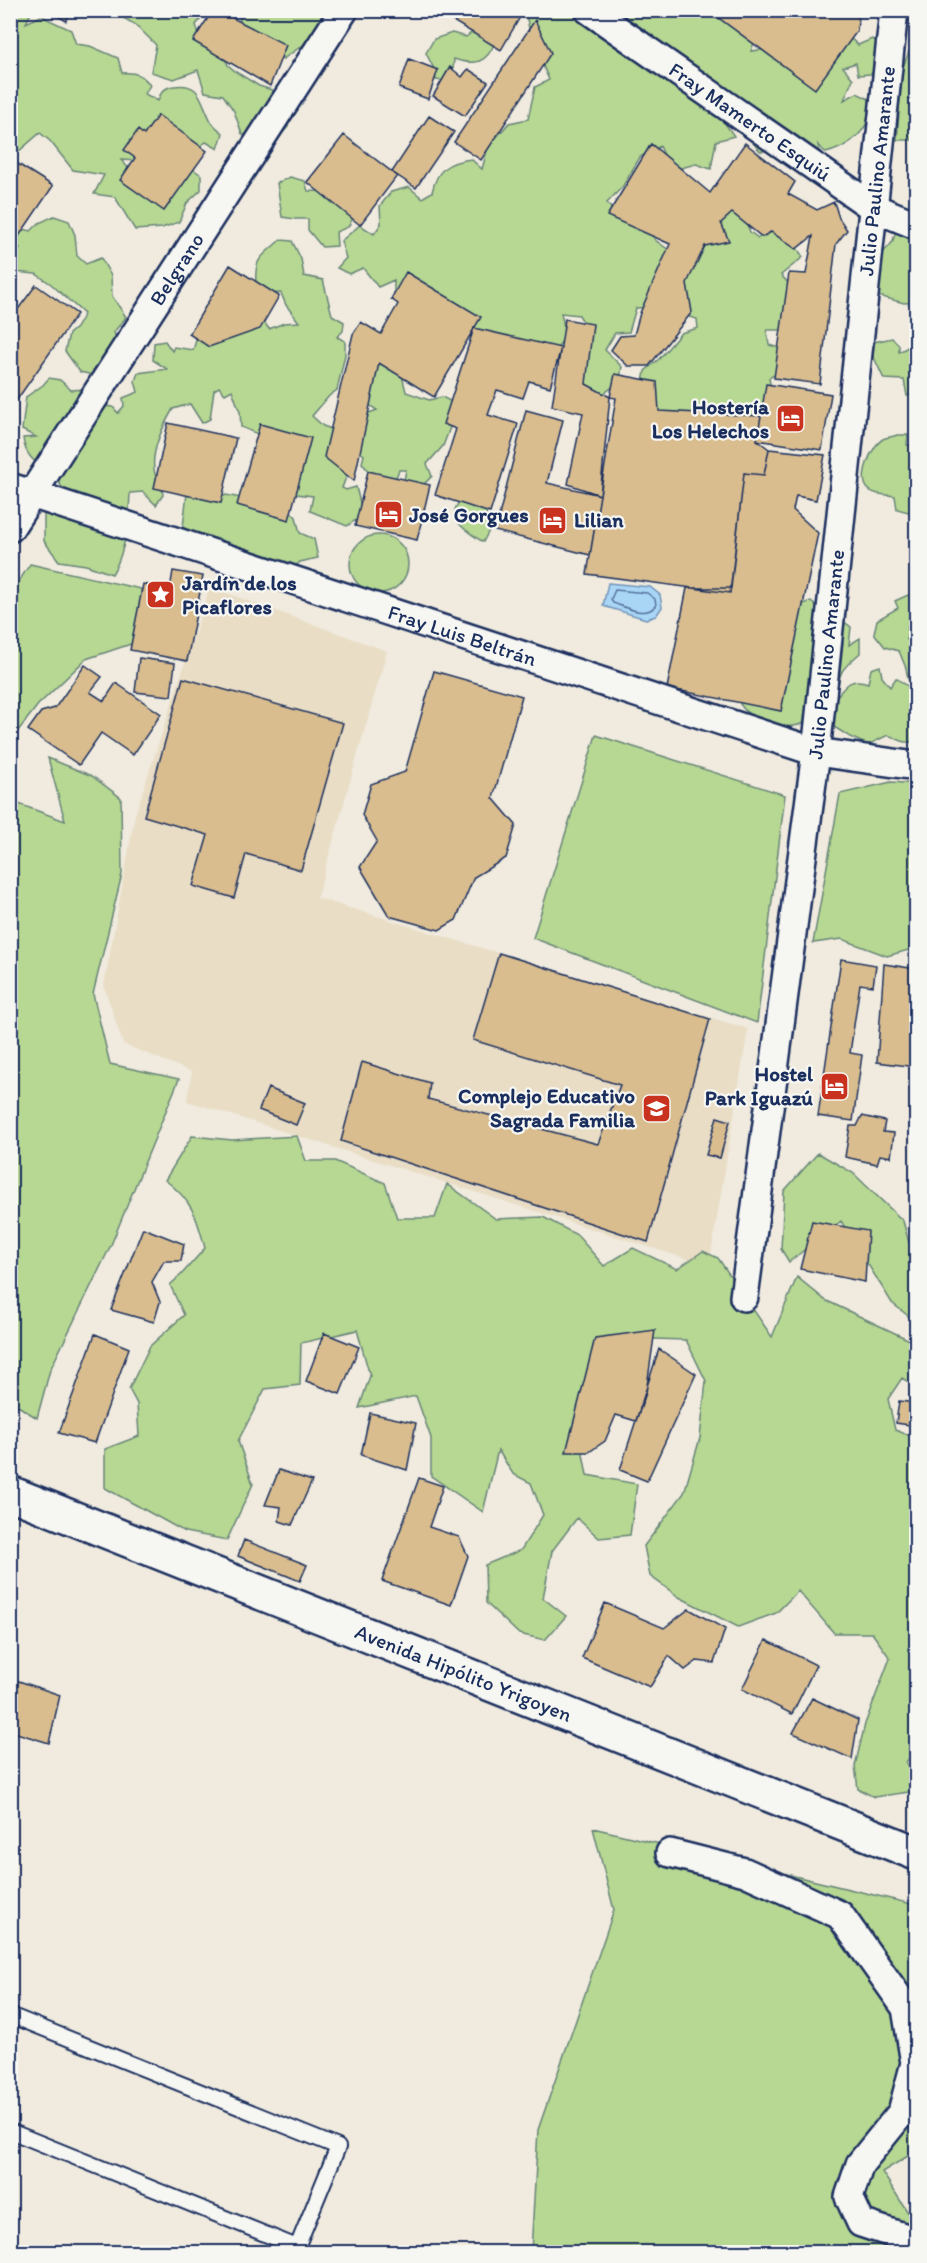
<svg xmlns="http://www.w3.org/2000/svg" width="927" height="2263" font-family="Itim,sans-serif">
	<style>
		.built { fill: #e9ddc6 }
		.green { fill: #b6d892; stroke: #688478; stroke-width: 1.5 }
		.water { fill: #aad6f6; stroke: #7193b9; stroke-width: 1.5 }
		.lines { fill: none; stroke-linecap: round; stroke-linejoin: round }
		.shore { stroke: #54729b; stroke-width: 1.5 }
		.building { fill: #d9bd8e; stroke: #1b2f5e; stroke-width: 1.5 }
		.lane-casing { stroke: #1b2f5e; stroke-width: 18 }
		.street-casing { stroke: #1b2f5e; stroke-width: 32 }
		.secondary-casing { stroke: #1b2f5e; stroke-width: 38 }
		.lane { stroke: #f6f6f2; stroke-width: 14 }
		.street { stroke: #f6f6f2; stroke-width: 27 }
		.secondary { stroke: #f6f6f2; stroke-width: 33 }
		.labels { text-anchor: middle; stroke-width: 4.5; stroke-linejoin: round; paint-order: stroke }
		.street-label { font-size: 21px; fill: #1b2f5e; stroke: #f6f6f2 }
		.poi-label { font-size: 21px; font-weight: bold; fill: #1b2f5e; stroke: #f6f6f2; text-anchor: end }
	</style>
	<rect width="100%" height="100%" fill="#f0ebde"/>
	<filter id="ink" filterUnits="userSpaceOnUse"><feTurbulence type="fractalNoise" baseFrequency=".0167" numOctaves="2"/><feDisplacementMap in="SourceGraphic" scale="12" xChannelSelector="R" yChannelSelector="G"/><feConvolveMatrix kernelMatrix="1 2 1 2 8 2 1 2 1" color-interpolation-filters="sRGB"/></filter>
	<g filter="url(#ink)">
		<!-- built -->
		<path class="built" d="M210 587 387 651 317 898 748 1029 709 1266 187 1101 192 1072 123 1044 104 986 135 815Z"/>
		<!-- green -->
		<path class="green" d="M674 10 679 14 683 11H727L758 32 751 51 768 49 841 30 858 45 872 39 882 44 879 64 871 74 858 75 856 63 843 67 853 79 844 100 857 93 871 100C870 107 870 114 868 120 862 137 842 149 826 153L818 145 821 157 776 151H760L742 130 716 111 734 136 716 141 711 169 696 164 681 168 667 162 660 146 640 157 623 186 607 203 621 220 646 224 655 240 673 253 652 307 636 308 629 332 615 333 605 350 622 367 619 382 603 394 581 383 589 332 579 315 561 313 566 334 551 359 472 333 451 336 394 294V280L378 287 363 268 349 274 337 268 346 258 341 241 360 225 374 234 381 224 380 206 391 192 409 187 422 198 432 192C437 169 448 162 471 159L482 169 488 147 509 123 528 119 535 87 549 80 531 38 527 19 512 11Z
			M11 11H32L26 23 41 16 71 30 76 44 90 46 118 58 122 73C135 72 142 74 150 85L145 94 158 101C160 93 165 87 174 86 201 82 200 100 210 119 212 125 218 129 223 133L218 149 206 142C183 159 149 162 121 160L132 172 188 165 201 175V190L187 203 179 222 162 228 135 230 115 197 94 194 104 175 73 170 50 141 40 133 11 158Z
			M111 11H329L303 45 283 59 238 28 241 13 215 21 203 16 196 25 201 41 221 51 228 65 236 72 259 86 275 91 294 106 288 127 273 144 242 134 234 111 223 95 205 92 198 70 174 79 151 72 156 45 136 25Z
			M476 29 495 42C487 63 475 66 454 59L453 70 445 81 436 80 434 69 426 53 434 39 452 33 466 37Z
			M916 35V140H897L902 69Z
			M290 177 305 181 308 191 340 192 356 213 348 227 336 232 337 246 322 247 308 230V219H295L282 217 277 183Z
			M733 208 745 219 750 232 758 238 777 230 786 231 803 257 781 275 799 295 788 330H767L769 345 790 351 787 367 769 378C774 400 770 409 755 425L638 413 645 371 659 359 681 333 698 328 697 319 682 315 686 273 719 218Z
			M54 216 69 221 75 235 77 256 86 264 101 258 111 276 112 296 126 317 114 332 118 347 97 376 80 372 65 351 69 334 76 328 84 314 51 284 36 274 15 272V263L20 248 11 251V226L31 231 39 223Z
			M916 221V302L904 303 878 296C876 286 873 265 879 257 889 244 893 248 896 228Z
			M280 240 292 241 301 259 304 276 323 280 332 315 344 322 343 331 337 337 345 341V355L337 390 329 396 312 416 323 426 335 430 348 472 342 488 346 490 356 487 363 515 347 526 310 511 313 496 296 494 274 441 241 427 240 412 232 390 225 394 219 387 214 390 210 419 202 423 190 404 173 409C163 426 149 453 155 474 158 483 162 482 163 495L156 505 143 492 130 493C129 520 126 552 112 574L86 565 59 561 44 541V513L63 489C53 467 26 467 23 438L36 437 22 430 26 397 43 385 49 378 60 380 71 390 86 389 85 404 113 407 118 413 124 406 123 398 138 392 135 381 138 373 167 369 153 360 154 343 165 341 172 351 174 347 193 350 198 334 262 319 269 329 284 323 299 322 286 305 281 293 268 294 256 284C254 257 262 257 280 240Z
			M916 334V393L907 396 904 380 884 379 871 351 874 342 892 338 899 345V352L908 347 909 337Z
			M388 360 401 371 406 392 429 400 442 397 450 401 454 417 443 446 427 464 432 476 420 488 403 486 406 470H399L393 485 375 479 362 463 364 455 353 446 361 416 377 410 358 398 362 372Z
			M897 435H908L907 445H916V514L897 509 895 496C887 494 875 496 868 489 858 478 871 446 883 439 886 437 893 437 897 435Z
			M187 493 218 499 226 495 286 507 296 517 300 533 314 539 318 558 300 562 276 584 212 562V539H200L183 527Z
			M462 499 490 502 485 519 491 527 483 542C468 532 442 518 462 499Z
			M350 564a29 29 0 1 1 58 0a29 29 0 1 1-58 0Z
			M30 564 141 589 140 641 86 659 38 705 14 736 16 803 65 821 48 758 92 776 121 798 122 874 93 994 110 1064 179 1079 111 1245 50 1370 37 1418 10 1401V595Z
			M908 595 916 598V680L908 679 906 668 899 651 885 647 874 633 877 620 898 608 895 601Z
			M811 602C824 613 839 617 851 627L849 645 860 638V653C843 668 839 670 837 694 826 702 818 717 806 722 781 735 740 720 735 691L798 605Z
			M880 666 882 677 890 687 896 678 916 692V742H904L888 735 868 745 850 737 831 725 829 705C843 692 846 675 868 683L871 669Z
			M596 735 785 795 757 1023 533 938Z
			M891 782 916 784V948L887 956 842 939 813 943 840 794Z
			M192 1136 232 1140 297 1136 306 1161H335L385 1183 397 1218H435L447 1184 496 1219 543 1217 577 1235 604 1266 633 1248 677 1269 703 1251 718 1258 772 1337 797 1277 825 1300 916 1343V1387L902 1378 888 1399 895 1430 916 1438V1750L906 1762 916 1783V1791L874 1797 858 1789 855 1766 865 1724 890 1658 872 1633H834L798 1591 776 1613 738 1627 679 1597 650 1576 644 1546 684 1493 700 1438 706 1381 686 1340 622 1338 580 1438 587 1475 637 1484 630 1535 599 1538 577 1518 552 1551 543 1598 566 1616 545 1640 519 1634 486 1603 485 1565 521 1550 543 1515 531 1483 513 1474 498 1450 483 1512 431 1476V1438L416 1396 359 1408 370 1376 357 1330 301 1343 300 1385 265 1389 238 1441 253 1484 227 1540 185 1532 105 1488V1449L139 1436 137 1404 129 1389 150 1346 184 1315 170 1285 181 1275 205 1248C197 1217 192 1200 165 1180Z
			M818 1153 853 1173 903 1221 916 1268V1322L892 1303 841 1221 789 1262 781 1249 784 1191Z
			M593 1828 916 1905V2151L882 2172 916 2225V2252H531L538 2130 614 1910Z"/>
		<!-- water -->
		<path class="water" d="M608 583 650 587 660 595 662 607 656 616 646 619 603 606Z"/>
		<g class="lines">
			<!-- shore -->
			<path class="shore" d="M615 590 647 593 655 599 656 605C646 619 626 607 613 603L611 599Z"/>
		</g>
		<!-- building -->
		<path class="building" d="M48 10H72L66 21Z
			M213 10H217L286 45 270 86 193 41Z
			M439 10H524L501 50 438 12Z
			M720 10H859L857 31 815 89 716 16Z
			M535 20 551 53 481 160 454 142Z
			M409 59 438 70 428 99 399 88Z
			M450 67 462 77 468 69 488 82 465 116 433 96Z
			M158 115 207 151 164 211 120 180 135 158 124 150 138 130 144 135Z
			M429 116 454 132 416 188 392 172Z
			M344 135 397 176 360 225 307 182Z
			M745 143 795 182 788 194 817 210 834 202 839 218 847 230 836 244 820 384 774 378 789 273 806 274 813 236 796 249 771 232 762 237 732 213 721 223 729 241 705 246 687 283 692 312 649 366H628L611 350 620 336 634 335 640 313 670 244 607 216 651 144 710 193Z
			M10 159 53 186 17 239 10 235Z
			M230 265 279 296 260 329 209 347 189 334Z
			M406 272 481 317 434 397 379 363 354 481 324 457 353 334 361 322 381 334 398 304 391 299Z
			M36 285 77 314 16 401 10 394V320Z
			M565 319 593 324 586 384 610 397 600 495 568 484 583 413 552 406Z
			M474 328 561 348 550 387 529 381 523 398 497 390 488 415 518 424 490 513 435 495 456 429 443 424Z
			M615 374 657 382 659 411 761 416 757 440 769 449 764 475 744 473 730 593 587 574 616 398 610 397Z
			M766 384 831 394 822 450 757 440Z
			M526 410 563 420 547 483 600 495 590 555 495 531Z
			M168 423 236 438 221 503 154 488Z
			M260 424 311 438 289 520 237 505Z
			M769 449 825 455 816 500 796 496 793 510 818 533 781 711 667 688 687 588H731L744 473 764 475Z
			M368 471 430 485 417 540 355 526Z
			M173 571 203 576 187 661 130 650 143 584 170 589Z
			M910 613 916 614V640L907 639Z
			M139 658 175 663 171 696 135 692Z
			M85 665 102 677 90 692 104 701 116 683 161 714 133 755 101 733 79 765 28 730 41 712 55 708Z
			M434 671 522 696 493 798 516 825 506 858 474 877 456 920 439 930 389 916 360 867 377 841 362 815 371 784 405 772Z
			M183 678 343 723 301 870 246 854 234 898 193 886 208 835 144 816Z
			M499 953 710 1019 648 1242 341 1141 362 1062 430 1083 428 1099 598 1144 620 1085 473 1040Z
			M841 959 876 965 873 986 860 984 850 1053 862 1055 853 1121 818 1116Z
			M884 964 916 969V1067L877 1062Z
			M268 1088 305 1103 296 1125 259 1110Z
			M862 1116 885 1121 883 1132 894 1133 891 1157 880 1155 877 1164 845 1157 850 1126H857Z
			M717 1117 730 1121 720 1158 706 1155Z
			M812 1221 868 1231 865 1282 800 1269Z
			M143 1228 184 1244 181 1261H164L152 1282 160 1302 154 1322 111 1310Z
			M655 1330 646 1393 636 1421 616 1415 605 1441 589 1452H566L595 1338Z
			M324 1333 359 1347 340 1394 306 1381Z
			M95 1334 129 1348 95 1443 59 1433Z
			M659 1349 696 1374 647 1481 620 1470Z
			M899 1401 916 1403V1426L896 1423Z
			M370 1413 416 1423 407 1470 361 1455Z
			M279 1470 312 1481 292 1525 279 1521 281 1507 265 1505Z
			M419 1478 443 1486 429 1527 459 1537 468 1556 451 1605 382 1581Z
			M244 1540 307 1565 300 1581 238 1556Z
			M605 1603 664 1628 689 1609 725 1629 714 1663 697 1661 685 1670 669 1656 650 1687 582 1658Z
			M766 1640 816 1665 792 1714 742 1689Z
			M10 1678 60 1695 49 1743 10 1731Z
			M812 1698 858 1720 852 1759 793 1733Z"/>
		<g class="lines">
			<defs>
				<path id="lane" d="M10 2015 338 2147 295 2252
					M10 2131 297 2247"/>
				<g id="street">
					<path id="s1" d="M589 10 874 208 916 225"/>
					<path id="s2" d="M10 487 816 752 916 766"/>
					<path id="s3" d="M10 528 344 10"/>
					<path id="s4" d="M744 1297 816 752 894 10"/>
					<path d="M670 1853 745 1872 840 1915 906 2008 915 2063 902 2112 860 2164 849 2197 861 2223 916 2241"/>
				</g>
				<g id="secondary">
					<path id="s5" d="M10 1493 916 1853"/>
				</g>
			</defs>
			<!-- lane casing -->
			<use href="#lane" class="lane-casing"/>
			<!-- street casing -->
			<use href="#street" class="street-casing"/>
			<!-- secondary casing -->
			<use href="#secondary" class="secondary-casing"/>
			<!-- lane -->
			<use href="#lane" class="lane"/>
			<!-- street -->
			<use href="#street" class="street"/>
			<!-- secondary -->
			<use href="#secondary" class="secondary"/>
		</g>
	</g>
	<!-- icons -->
	<defs>
		<symbol id="hotel-square" viewBox="-11 -11 22 22"><rect x="-9" y="-9" width="18" height="18" rx="4" fill="#c8321e" stroke="#f6f6f2"/><path d="M-6-4.5h1.5V1H6V5H4.5V3h-9V5H-6ZM-4 0a1.8 1.8 0 1 1 3.6 0ZM.5 0V-2.5h3Q6-2.5 6 0Z" fill="#fff"/></symbol>
		<symbol id="sight-square" viewBox="-11 -11 22 22"><rect x="-9" y="-9" width="18" height="18" rx="4" fill="#c8321e" stroke="#f6f6f2"/><path d="M0-6L1.8-2.2L6-1.7L2.9 1.2L3.7 5.4L0 3.3L-3.7 5.4L-2.9 1.2L-6-1.7L-1.8-2.2Z" fill="#fff"/></symbol>
		<symbol id="school-square" viewBox="-11 -11 22 22"><rect x="-9" y="-9" width="18" height="18" rx="4" fill="#c8321e" stroke="#f6f6f2"/><path d="M0-5L7-2L0 1L-7-2ZM-4 1L0 2.5L4 1V4Q0 6-4 4Z" fill="#fff"/></symbol>
	</defs>
	<g fill-rule="evenodd">
		<use href="#hotel-square" x="774" y="402" width="33" height="33"/>
		<use href="#hotel-square" x="372" y="498" width="33" height="33"/>
		<use href="#hotel-square" x="536" y="504" width="33" height="33"/>
		<use href="#sight-square" x="144" y="578" width="33" height="33"/>
		<use href="#hotel-square" x="818" y="1070" width="33" height="33"/>
		<use href="#school-square" x="640" y="1092" width="33" height="33"/>
	</g>
	<g class="labels">
		<!-- street labels -->
		<g class="street-label">
			<text dy="7" stroke="none"><textPath href="#s1" startOffset="196">Fray Mamerto Esquiú</textPath></text>
			<text dy="7" stroke="none"><textPath href="#s4" startOffset="1134">Julio Paulino Amarante</textPath></text>
			<text dy="7" stroke="none"><textPath href="#s3" startOffset="308">Belgrano</textPath></text>
			<text dy="7" stroke="none"><textPath href="#s2" startOffset="476">Fray Luis Beltrán</textPath></text>
			<text dy="7" stroke="none"><textPath href="#s4" startOffset="648">Julio Paulino Amarante</textPath></text>
			<text dy="7" stroke="none"><textPath href="#s5" startOffset="488">Avenida Hipólito Yrigoyen</textPath></text>
		</g>
		<!-- poi labels -->
		<g class="poi-label">
			<text x="769" y="414">Hostería<tspan x="769" dy="24">Los Helechos</tspan></text>
			<text x="409" y="522" text-anchor="start">José Gorgues</text>
			<text x="574" y="527" text-anchor="start">Lilian</text>
			<text x="182" y="590" text-anchor="start">Jardín de los<tspan x="182" dy="24">Picaflores</tspan></text>
			<text x="813" y="1081">Hostel<tspan x="813" dy="24">Park Iguazú</tspan></text>
			<text x="635" y="1103">Complejo Educativo<tspan x="635" dy="24">Sagrada Familia</tspan></text>
		</g>
	</g>
	<!-- margin -->
	<rect width="927" height="2263" fill="none" stroke="#f6f6f2" stroke-width="36"/>
	<rect x="18" y="18" width="891" height="2227" fill="none" stroke="#1b2f5e" stroke-width="2" filter="url(#ink)"/>
</svg>
